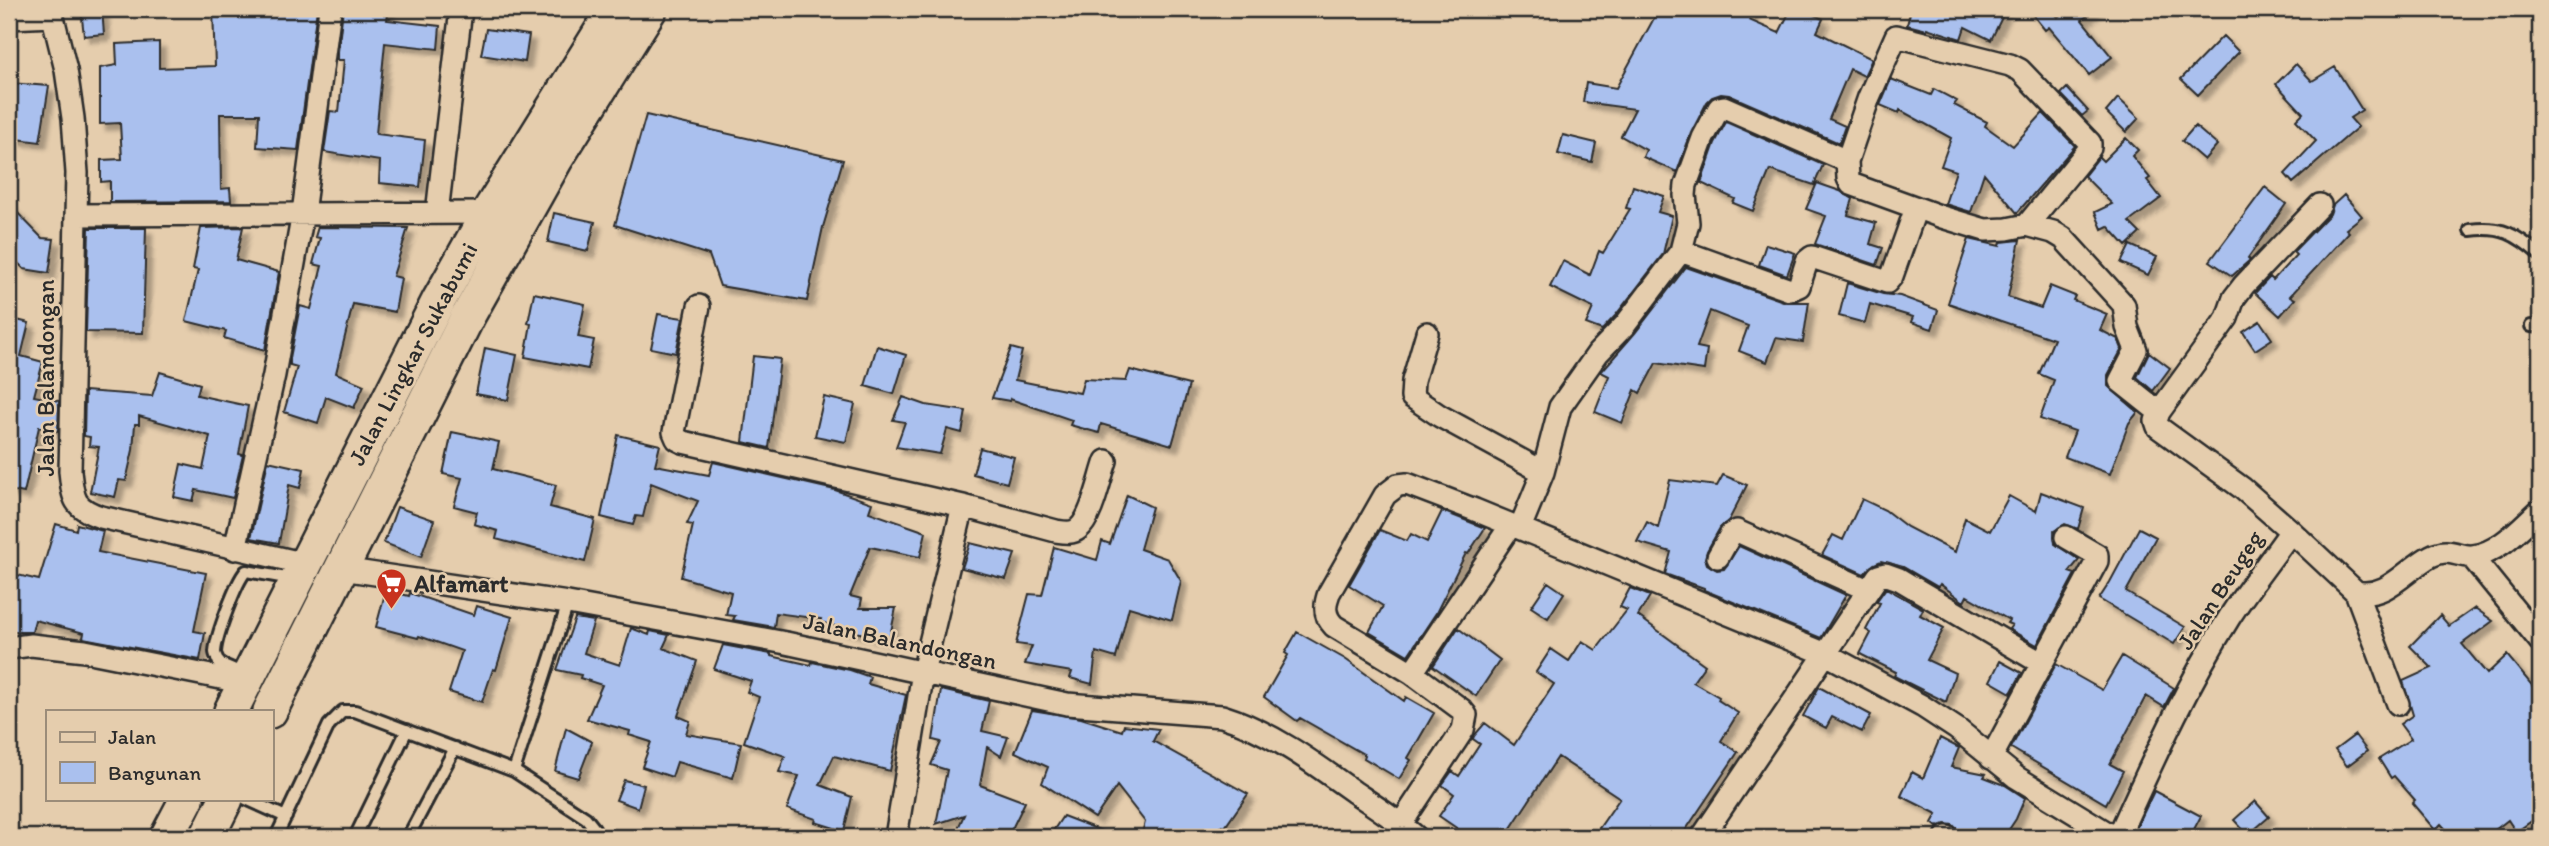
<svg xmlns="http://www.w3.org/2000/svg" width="2549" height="846" font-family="Itim,sans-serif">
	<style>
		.building { fill: #aac0ee; stroke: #2b2b2b; stroke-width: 2; filter: url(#shadow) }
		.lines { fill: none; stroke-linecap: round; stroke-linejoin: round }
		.lane-casing { stroke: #2b2b2b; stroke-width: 16 }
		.street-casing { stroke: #2b2b2b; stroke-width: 26 }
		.primary-casing { stroke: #2b2b2b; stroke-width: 38 }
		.lane { stroke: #e5cdad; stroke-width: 10 }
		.street { stroke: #e5cdad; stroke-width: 21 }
		.primary { stroke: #e5cdad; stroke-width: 33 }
		.labels { text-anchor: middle; stroke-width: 5; stroke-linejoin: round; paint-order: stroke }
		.street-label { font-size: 24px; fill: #2b2b2b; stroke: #e5cdad }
		.poi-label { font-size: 24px; font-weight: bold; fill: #2b2b2b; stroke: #e5cdad; text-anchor: start }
	</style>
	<defs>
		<filter id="shadow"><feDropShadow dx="6" dy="6" stdDeviation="2" flood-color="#0004"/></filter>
	</defs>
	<rect width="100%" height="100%" fill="#e5cdad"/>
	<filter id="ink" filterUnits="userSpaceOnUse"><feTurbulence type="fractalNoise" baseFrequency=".0143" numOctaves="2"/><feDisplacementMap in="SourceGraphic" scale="14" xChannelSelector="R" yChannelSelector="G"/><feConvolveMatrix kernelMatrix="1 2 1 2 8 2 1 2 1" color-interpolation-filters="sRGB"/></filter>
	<g filter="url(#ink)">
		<!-- building -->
		<path class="building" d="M81 9H102L104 34 84 36Z
			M213 9H317L298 150 257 147 259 114H220L221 189 230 188 231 201 110 202V181L101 182V160L122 159 120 123 100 124V68L117 65 116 44 159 42V68L215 66Z
			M343 9H389L387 20 440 26 438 49 385 43 376 134 425 140 420 187 379 183 380 161 324 152 330 111 339 112 344 60H337Z
			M1659 9H1753L1749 20 1779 33 1791 9H1816L1814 15 1823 19 1817 32 1872 59 1864 76 1850 69 1829 119 1845 126 1839 143 1729 95 1721 94 1712 97 1707 102 1691 133 1677 172 1643 157 1646 150 1621 136 1635 109 1583 102 1586 83 1616 88Z
			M1911 9H2006L1991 40 1965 27 1961 39 1927 28V30L1907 25Z
			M2028 9H2050L2058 17 2068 9H2096L2082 20 2112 57 2089 75 2049 27 2045 30Z
			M486 29 529 35 525 62 481 55Z
			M2223 36 2239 52 2198 95 2181 79Z
			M2296 64 2312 81 2335 67 2362 110 2350 118 2358 127 2293 183 2285 174 2316 141 2296 120 2303 113 2276 84Z
			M1891 79 1931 95 1934 89 1957 101 1954 105 1987 122 1985 126 2013 146 2043 113 2075 146 2017 213 1984 173 1971 212 1945 204 1956 171 1941 166 1951 138 1900 110 1899 113 1880 105Z
			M9 83 49 86 40 142 9 138Z
			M2067 88 2088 111 2082 116 2061 94Z
			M2118 98 2139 118 2126 132 2106 112Z
			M646 115 843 160 823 227 807 301 720 286 709 255 615 225Z
			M1726 122 1823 165 1814 185 1770 170 1753 211 1733 203 1735 199 1701 183 1715 143Z
			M2195 126 2217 145 2204 160 2182 141Z
			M1563 135 1596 143 1592 162 1558 154Z
			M2126 138 2138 150 2132 156 2150 178 2147 180 2161 198 2129 222 2140 233 2126 246 2108 226 2102 229 2095 212 2112 204 2084 176 2099 157 2103 161Z
			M1817 183 1840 191 1853 199 1848 215 1876 223 1870 244 1883 248 1877 265 1815 244 1826 216 1806 209Z
			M1633 186 1664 196 1658 212 1672 216 1663 254 1615 316 1602 330 1586 324 1593 308 1550 287 1563 261 1590 275 1599 251 1603 253 1630 209 1626 208Z
			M2265 187 2286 204 2248 258 2250 260 2232 276 2210 261Z
			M2344 195 2362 216 2346 229 2349 232 2290 296 2295 299 2280 316 2255 293 2270 277 2273 280 2296 255 2293 252 2330 214 2333 205Z
			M9 204 42 238 54 239 49 273 24 269 9 254Z
			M554 213 595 222 588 251 548 242Z
			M243 227 236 260 279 272 265 350 224 338 226 331 186 321 198 270 193 269 201 228Z
			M318 227 408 228 393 276 401 278 395 312 353 304 336 373 364 385 354 408 326 397 318 423 284 412 297 367 290 365V358L300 306 311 309 322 266 313 264 320 238 315 237Z
			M89 228H146L143 333 86 332Z
			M1969 239 2000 246 2001 242 2020 240 2008 297 2041 308 2050 286 2075 296 2073 300 2107 314 2100 330 2118 339 2122 349 2108 375V386L2138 412 2129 423 2110 474 2065 457 2075 431 2040 419 2054 380 2039 374 2054 339 1948 303Z
			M1766 244 1795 253 1787 275 1759 265Z
			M2130 245 2157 257 2148 275 2121 263Z
			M1686 267 1786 302H1809L1803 342 1776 338 1767 362 1739 351 1748 326 1710 311 1697 347 1707 349 1704 370 1656 363 1640 393 1635 390 1622 423 1595 412 1609 376 1601 372 1635 333Z
			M1847 283 1883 294 1900 296 1938 310 1932 329 1911 322 1913 317 1870 304 1865 323 1839 316Z
			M534 293 585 304 578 337 594 340 588 369 525 357 531 324 528 323Z
			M658 314 683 318 676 353 651 348Z
			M9 318 29 323 21 356 43 362 34 396 59 401 58 431 39 427 24 493 9 490Z
			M2260 321 2272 339 2255 350 2243 332Z
			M877 346 906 355 894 394 865 386Z
			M485 348 517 355 508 400 476 394Z
			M1011 348 1022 351 1015 380 1080 393 1084 379 1126 381 1130 370 1189 385 1172 445 1101 424 1099 433 1070 425 1072 420 1010 399V401L992 398Z
			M2149 352 2170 368 2153 391 2137 377Z
			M753 356 780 359 769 448 743 442Z
			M160 372 200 384 197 395 248 406 239 454 243 455 233 498 196 490 193 501 174 497 181 464 203 469 210 436 139 416V424H135L133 450 126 481 119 480 115 497 90 492 99 447 89 446 90 437 84 436 85 391 152 396Z
			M824 397 855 404 846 442 815 436Z
			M903 397 926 405 966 411 962 433 947 429 940 454 896 447 905 422 893 420Z
			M452 432 499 442 493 469 556 485 550 507 595 519 585 562 496 539 498 531 474 524 477 512 454 506 462 478 443 474Z
			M618 435 660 445 655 465 709 475 713 462 835 490 872 503 869 512 926 532 920 557 870 547 850 596 862 599 860 608H896L889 641 820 622 821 619 776 613 774 627 733 620 735 616 726 615 731 592 681 577 693 525 687 524 698 501 651 483 643 517 636 516 633 525 601 517Z
			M980 448 1014 457 1007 483 973 474Z
			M268 461 304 469 300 488 289 485 279 543 251 538Z
			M1723 475 1747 485 1729 520 1720 528 1707 551 1705 558 1707 564 1717 570 1724 569 1739 546 1846 595 1821 638 1704 590V588L1665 574 1671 552 1637 542 1647 522 1658 528 1670 480 1717 486Z
			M2041 492 2084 508 2078 529 2065 524 2054 531 2055 544 2079 560 2069 572 2075 574 2037 645 2009 629 2012 625 2007 623 2009 620 1967 596 1964 602 1940 584 1938 587 1903 567 1881 561 1874 564 1864 574 1822 555 1833 535 1843 540 1862 499 1885 510 1907 527 1955 552 1965 518 1990 531 2009 496 2036 511Z
			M1127 495 1152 507 1140 549 1168 559 1181 581 1172 620 1129 607 1116 658 1096 652 1092 684 1070 678 1072 672 1025 664 1032 646 1016 644 1029 594 1042 595 1054 547 1097 560 1102 541 1110 544Z
			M397 507 434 520 421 557 384 543Z
			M1442 511 1485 528 1468 554 1466 553 1436 613 1408 655 1369 632 1383 606 1349 585 1380 530 1407 541 1411 534 1427 542Z
			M56 524 76 530 77 524 103 531 98 552 206 573 194 631 205 633 200 660 83 638 84 633 35 620 32 632H9V573L39 580Z
			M2139 528 2156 537 2126 592 2185 627 2174 644 2099 599 2110 582Z
			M970 543 1015 554 1006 579 962 568Z
			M1548 582 1564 593 1548 618 1531 607Z
			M1630 588 1650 596 1638 616 1705 665 1693 682 1719 697 1718 700 1738 713 1721 741 1738 752 1681 837H1593L1620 798 1558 757 1505 837H1467L1457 831 1458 829 1439 816 1454 794 1442 785 1452 771 1459 776 1480 744 1473 739 1474 736 1485 723 1514 745 1554 684 1536 672 1551 649 1569 661 1582 641 1596 650 1627 610 1620 607Z
			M1886 588 1923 609 1920 615 1944 628 1927 660 1955 673 1946 702 1894 676 1896 672 1860 654 1871 633 1866 630 1880 603 1876 602Z
			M386 590 409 596 410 593 474 615 477 606 512 617 496 670 493 669 482 702 449 692 462 651 419 636 418 638 376 627Z
			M2475 608 2493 621 2462 644 2487 674 2507 655 2540 695V815L2516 832 2508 820 2486 837H2453L2441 824 2435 830 2412 803 2415 800 2394 776 2391 778 2379 759 2411 739 2400 724 2413 715 2403 681 2432 668 2410 646 2440 615 2449 626Z
			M575 618 594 621 584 653 620 665 631 628 649 635 650 631 669 635 663 648 697 661 678 716 690 721 686 734 741 743 733 778 677 762 672 777 642 767 651 742 629 735 630 731 587 719 602 685 580 678 581 675 557 670Z
			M1458 628 1500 660 1476 696 1433 666Z
			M1297 632 1345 659 1404 701 1406 697 1434 713 1408 758 1411 760 1399 779 1364 758 1365 755 1300 718 1297 721 1264 697 1288 655 1285 653Z
			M723 645 771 654V656L811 665 812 662 850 670 870 677 868 684 906 695 890 771 834 756 820 785 852 797 844 831 815 822 816 819 787 809 799 776 779 772 785 756 744 742 759 697 747 692 751 681 714 669Z
			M2122 656 2174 688 2164 707 2146 696 2110 764 2123 771 2106 804 2011 748 2056 664 2102 690Z
			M2000 661 2022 673 2011 693 1990 681Z
			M1819 687 1871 715 1862 732 1832 717 1826 728 1803 716Z
			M941 690 989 701 982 731 1008 737 1001 756 987 747 980 785 1025 802 1008 837H954L964 815 936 824 947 770 931 765 941 742 933 740Z
			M1032 710 1081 718 1122 731 1124 725 1159 729 1153 741 1248 794 1225 827 1222 826 1213 837H1141L1145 822 1117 786 1095 818 1042 783 1048 767 1015 752Z
			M566 728 592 742 578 778 555 771Z
			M2355 735 2367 751 2347 766 2335 750Z
			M1940 738 1959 748 1951 767 1986 774 1984 777 2005 785 2025 798 2016 819 2004 837H1960L1958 830 1953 825 1945 824 1937 827 1932 823 1937 814 1901 796 1912 772 1923 778Z
			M624 780 644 785 638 808 616 800Z
			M2154 791 2201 816 2190 837H2132Z
			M2255 801 2269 817 2248 835 2234 820Z
			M1063 816 1115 836V837H1049Z"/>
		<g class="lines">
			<defs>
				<path id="lane" d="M2470 230C2502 226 2516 234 2540 255
					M2531 326 2540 327
					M247 675 219 663C218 660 215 655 215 652 216 636 236 582 246 571L292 579
					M514 771 568 603
					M246 799 286 817
					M276 837 329 725 343 711H355L514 771 586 818 594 828 596 837
					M355 837 407 730
					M408 837 455 748"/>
				<path id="street" d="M51 9 66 70 73 118 77 173 70 471C73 498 73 508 101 517L306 564
					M9 18 53 16
					M437 213 461 9
					M76 215 488 213
					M2027 225 2090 148V143L2020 70 2010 65 1896 36 1869 97 1847 161 1848 178 1851 184 1942 217 1985 230 2007 229 2027 225 2053 232 2063 238 2124 305 2127 327 2136 350 2120 381 2159 412
					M1681 251 1790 290 1799 286 1807 261 1812 257 1887 282 1892 276 1916 208
					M699 306 674 432 677 439 683 442 963 506 1056 531C1063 532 1072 534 1078 529 1092 519 1100 477 1106 461
					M1427 333 1413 381 1412 397 1440 416 1543 472
					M1520 528 1543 472 1560 407 1598 353 1625 325 1681 251 1688 223 1685 195 1686 185 1703 138 1719 108 1724 107 1847 161
					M2291 531 2242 488 2158 427 2156 421 2159 412 2227 318 2234 298 2244 285 2320 205
					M235 549 274 375 303 213 330 9
					M2471 556 2540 641
					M1718 557 1731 534 1737 531 1868 590
					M342 569 568 603 786 643 1067 704 1222 716C1270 731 1314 763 1354 792 1375 806 1397 820 1416 837
					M2356 592 2398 704
					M9 648 31 645 85 651 246 683
					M1412 673 1511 525
					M1991 758 2097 561V555L2066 537
					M1401 824 1463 730 1466 715 1462 710 1412 673 1334 626C1324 616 1324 606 1329 593L1385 495 1398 485 1407 484 1475 510 1826 654 1922 706 1957 729 2016 777 2114 837
					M896 837 923 672 963 506
					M1702 837 1878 576 1885 574 1899 579 2041 663
					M1946 837H1947
					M2118 837C2152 763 2185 688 2229 618 2248 588 2271 560 2291 531L2356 592C2387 599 2406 569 2431 556 2450 546 2458 558 2473 556 2499 553 2522 526 2540 510"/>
				<path id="primary" d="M231 711 439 300 488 213 615 9
					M270 711 468 316 556 159 650 9
					M167 837 187 799
					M207 837 226 799"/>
			</defs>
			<!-- lane casing -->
			<use href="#lane" class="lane-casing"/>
			<!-- street casing -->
			<use href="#street" class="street-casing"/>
			<!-- primary casing -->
			<use href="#primary" class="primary-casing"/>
			<!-- lane -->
			<use href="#lane" class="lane"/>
			<!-- street -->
			<use href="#street" class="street"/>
			<!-- primary -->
			<use href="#primary" class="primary"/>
		</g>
	</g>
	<!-- icons -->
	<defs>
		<symbol id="supermarket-pin" viewBox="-11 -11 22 30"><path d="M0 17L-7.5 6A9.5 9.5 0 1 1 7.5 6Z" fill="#c8321e" stroke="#e5cdad"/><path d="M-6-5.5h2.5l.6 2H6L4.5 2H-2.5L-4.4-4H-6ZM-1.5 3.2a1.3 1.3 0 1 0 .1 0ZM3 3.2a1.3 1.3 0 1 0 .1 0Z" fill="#fff"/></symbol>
	</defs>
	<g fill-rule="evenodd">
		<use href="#supermarket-pin" x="374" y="566" width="35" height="47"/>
	</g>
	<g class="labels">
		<!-- street labels -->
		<g class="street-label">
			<text transform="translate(413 354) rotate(-62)" y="8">Jalan Lingkar Sukabumi</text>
			<text transform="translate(46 378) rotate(-90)" y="8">Jalan Balandongan</text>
			<text transform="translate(2220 590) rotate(-57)" y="8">Jalan Beugeg</text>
			<text transform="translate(900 641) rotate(12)" y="8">Jalan Balandongan</text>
		</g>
		<!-- poi labels -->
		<g class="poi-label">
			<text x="414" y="592">Alfamart</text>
		</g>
	</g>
	<!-- margin -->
	<rect width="2549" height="846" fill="none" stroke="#e5cdad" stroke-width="35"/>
	<rect x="18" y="18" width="2514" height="811" fill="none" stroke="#2b2b2b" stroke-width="2.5" filter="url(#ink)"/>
	<!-- legend -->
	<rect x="46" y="710" width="228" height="91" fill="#e5cdad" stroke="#9b8c79" stroke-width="2"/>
	<rect x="60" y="732" width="35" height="10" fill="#e5cdad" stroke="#9b8c79" stroke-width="2"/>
	<text x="108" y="744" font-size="21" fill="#2b2b2b">Jalan</text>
	<rect x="60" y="762" width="35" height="21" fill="#aac0ee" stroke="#9b8c79" stroke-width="2"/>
	<text x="108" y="780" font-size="21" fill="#2b2b2b">Bangunan</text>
</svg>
